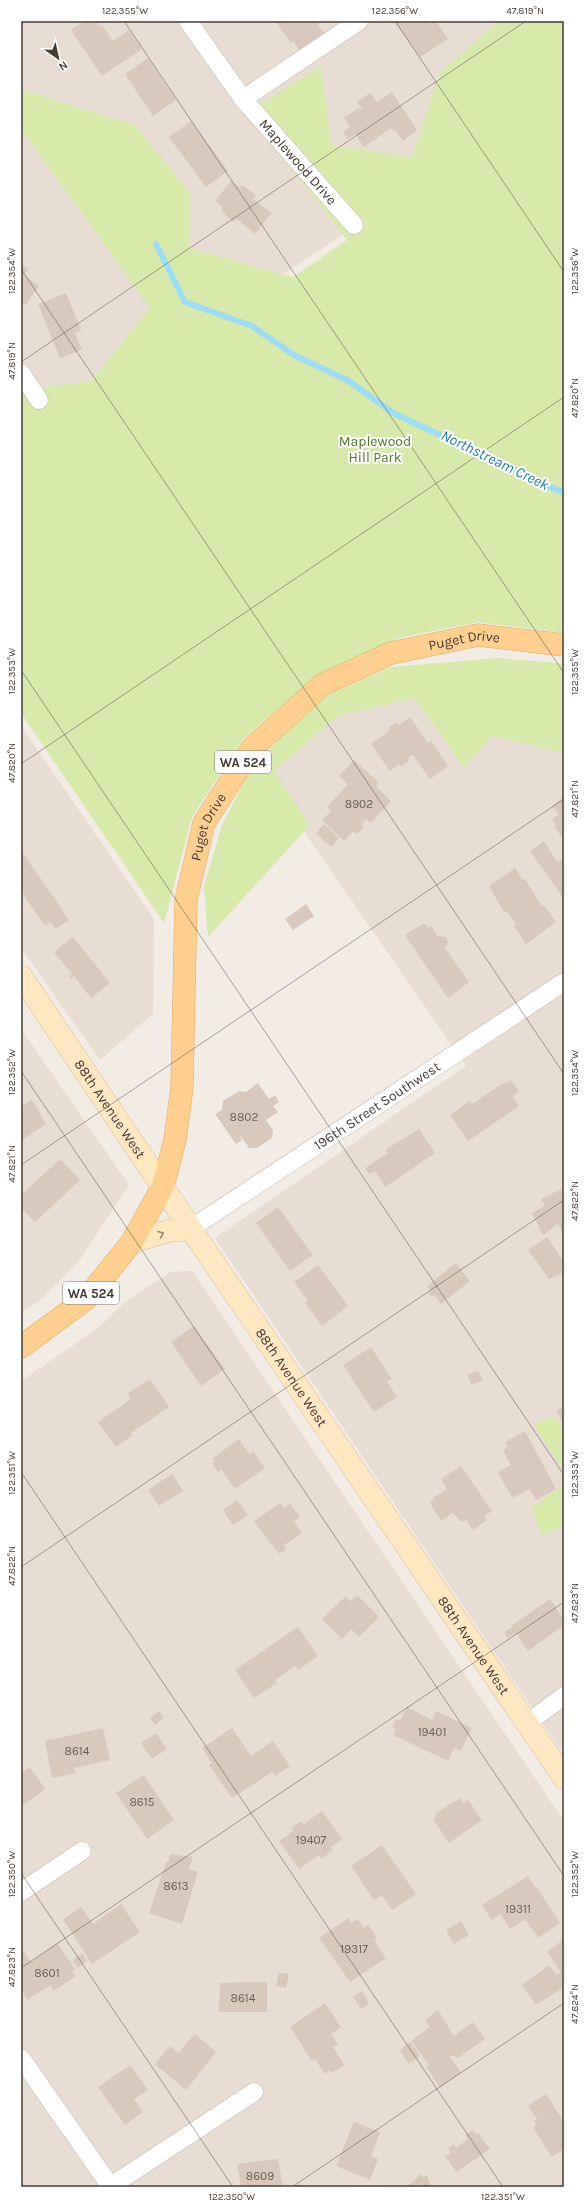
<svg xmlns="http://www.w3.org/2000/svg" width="585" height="2208" font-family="Karla,sans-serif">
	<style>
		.residential { fill: #e7ddd2 }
		.green { fill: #d7e9ab }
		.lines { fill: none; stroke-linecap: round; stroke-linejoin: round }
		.stream { stroke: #9dddf3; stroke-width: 6 }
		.building { fill: #d8c9bc }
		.street-casing { stroke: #c1b5a9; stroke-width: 19 }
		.secondary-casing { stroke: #d8bb94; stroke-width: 23 }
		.primary-casing { stroke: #e8a85d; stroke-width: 23 }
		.street { stroke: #fff; stroke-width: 18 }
		.secondary { stroke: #ffe7c2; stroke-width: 22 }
		.primary { stroke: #ffce91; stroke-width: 22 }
		.oneway { stroke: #998974 }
		.ticks { fill: none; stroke: #453c34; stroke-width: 1; stroke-opacity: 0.45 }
		.labels { text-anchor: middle; stroke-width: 4; stroke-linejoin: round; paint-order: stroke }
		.number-label { font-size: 12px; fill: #6a5f56 }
		.shield { fill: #fff; stroke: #7d7671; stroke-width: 1 }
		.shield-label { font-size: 13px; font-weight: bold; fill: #453c34 }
		.street-label { font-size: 14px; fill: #453c34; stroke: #fff }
		.park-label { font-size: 14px; fill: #527925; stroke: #fff }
		.water-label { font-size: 15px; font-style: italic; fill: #257d9c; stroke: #fff }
		.neatline { fill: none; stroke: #453c34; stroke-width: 1.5 }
		.ticks-label { font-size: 10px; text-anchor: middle; fill: #453c34 }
	</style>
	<rect width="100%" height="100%" fill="#f3ece4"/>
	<!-- residential -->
	<path class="residential" d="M21 21H564V88L279 277 21 453Z
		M422 677 564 710V1755L215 1238 466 1066 256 762 326 706Z
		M21 726 154 919 153 1014 100 1060 21 948Z
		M21 1029 129 1185 79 1261 43 1298 21 1313Z
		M192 1271 564 1821V2187H21V1381L97 1329 125 1302 170 1272Z"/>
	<!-- green -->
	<path class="green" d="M499 21H564V633L479 622 398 638 316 676 243 739 192 817 164 923 21 713V390L91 381 150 308 21 129V89L135 125 189 192V248L293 277 347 240 248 113 321 65 331 145 412 157 440 72Z
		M497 658 559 663 564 665V753L492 736 464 768 414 698 338 716 274 771 310 825 208 937 204 886 222 825 250 771 282 735 329 695 391 667Z
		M553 1416 564 1430V1471L534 1425Z
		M564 1485V1526L542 1536 531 1507Z"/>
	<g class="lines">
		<!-- stream -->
		<path class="stream" d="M156 244 185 302 252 326 294 355 349 381 393 413 564 493"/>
	</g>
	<!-- building -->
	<path class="building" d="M84 21H96L100 27 102 25 113 41 129 30 142 49 102 76 71 30Z
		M275 21H319L320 23 317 25 325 33 300 51 293 41 291 43Z
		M400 21H428L430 24 436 21 448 39 420 57 396 24Z
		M148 58 176 100 153 116 125 74Z
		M392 92 417 130 403 141 395 130 393 131 391 128 364 147 355 134 348 139 343 132 350 127 344 118 359 108 360 110 362 109 357 102 370 93 377 102Z
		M191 121 228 171 206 187 169 137Z
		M231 181 240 187 242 185 256 195 253 199 272 213 255 234 237 219 234 222 221 211 223 208 215 201Z
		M21 264 28 269 24 275 39 286 26 305 21 302Z
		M66 293 81 330 75 333 82 350 60 358 38 304Z
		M410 717 428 743 431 741 448 766 430 779 413 755 408 758 410 760 401 767 399 764 390 771 371 744 389 731V727L395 723 399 725Z
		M354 760 379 783 376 786 391 801 371 823 366 819 362 824 364 827 357 834 353 831 344 841 322 820 331 811 327 807 348 784 339 776Z
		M564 797V840L554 826 556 824 552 819 559 815 552 806Z
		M324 824 339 838 331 847 316 833Z
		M544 841 557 862 564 858V899L530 851Z
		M22 852 64 912 62 914 64 913 69 920 55 929 51 922 45 926 21 891Z
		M515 868 523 880 525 879 542 907 544 905 556 922 526 944 514 926 516 924 506 911 504 912 489 886Z
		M306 904 314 916 293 930 285 919Z
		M424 923 428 928 431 926 437 936 446 937 448 942 445 948 469 982 448 998 405 935Z
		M73 937 110 983 91 998 74 976 71 979 69 976 72 974 54 952Z
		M511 1080 519 1092 512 1096 519 1106 468 1141 450 1115 470 1101 472 1104 503 1083 504 1084Z
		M258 1083 269 1099 275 1095 279 1102 273 1106 278 1112 266 1120 273 1130 272 1138 257 1148H249L238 1132 242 1140 236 1144 215 1114 222 1110 223 1101 239 1091 246 1092Z
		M32 1100 46 1124 21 1141V1106Z
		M419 1129 435 1153 385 1187 375 1171 369 1174 365 1168 388 1153 385 1150Z
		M60 1159 80 1180 35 1222 21 1208V1195Z
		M564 1188V1236L558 1224 543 1235 532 1213 545 1206 541 1199Z
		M278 1207 313 1255 290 1271 256 1223Z
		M547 1237 564 1262V1272L549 1279 528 1250Z
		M456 1263 470 1281 441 1304 434 1295 432 1297 428 1293 431 1291 427 1286Z
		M318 1265 348 1306 322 1326 305 1303 308 1301 294 1282Z
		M194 1326 225 1369 201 1386 171 1342Z
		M371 1347 392 1379 387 1382 397 1397 374 1412 343 1365Z
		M478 1371 483 1380 472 1385 467 1375Z
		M150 1379 169 1407 131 1433 133 1435 116 1447 98 1422 131 1399 127 1394Z
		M564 1406V1423L556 1411Z
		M525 1431 556 1489 536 1500 530 1489 512 1498 498 1472 511 1465 503 1450 508 1447 505 1442Z
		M239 1439 249 1454 253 1451 265 1468 235 1489 221 1469 218 1472 212 1463 215 1461 213 1458Z
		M461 1466 492 1511 484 1516 487 1520 473 1530 466 1520 462 1522 453 1513 441 1521 430 1503 434 1500 433 1498 447 1489 441 1479Z
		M172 1474 183 1491 159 1506 148 1490Z
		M237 1500 248 1515 233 1525 223 1510Z
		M280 1503 284 1508 290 1504 300 1517 294 1522 302 1533 284 1545 286 1549 279 1554 254 1521Z
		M357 1595 379 1617 359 1637 351 1629 342 1639 322 1619 346 1596 350 1601Z
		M550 1599 564 1620V1625L528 1651 516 1633 508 1638 504 1632 512 1627 511 1626Z
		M298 1627 318 1656 298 1670 295 1666 275 1680 277 1683 254 1698 235 1670Z
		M407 1707 432 1720 436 1711 472 1728 461 1751 454 1748 448 1761 393 1735 396 1729 392 1728 396 1719 400 1721Z
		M159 1711 164 1718 155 1725 150 1718Z
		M103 1728 110 1760 74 1768 76 1773 52 1778 45 1741Z
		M232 1728 251 1756 273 1741 290 1766 275 1776 272 1772 232 1798 209 1765 212 1763 202 1748Z
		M156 1733 167 1749 152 1759 141 1743Z
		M30 1767 45 1789 21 1807V1773Z
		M144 1775 174 1820 147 1839 116 1793Z
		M460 1798 463 1803 468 1800 482 1820 449 1843 433 1819 436 1816 435 1814Z
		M322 1811 342 1839 331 1847 333 1850 321 1859 319 1855 299 1869 279 1841 293 1831 291 1828 301 1821 304 1824Z
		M382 1845 416 1894 392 1910 382 1895 374 1900 351 1866Z
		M171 1854 193 1857 189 1869 198 1872 182 1924 149 1913 166 1862H168Z
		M528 1876 535 1887 536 1886 560 1923 538 1938 525 1919 510 1929 500 1914 492 1920 482 1905Z
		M121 1904 140 1932 92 1964 63 1919 81 1907 93 1924Z
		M348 1918 351 1923 358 1919 364 1928 368 1925 377 1938 374 1940 386 1958 350 1982 319 1938Z
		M461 1921 469 1935 454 1944 446 1930Z
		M564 1939V1987L536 2005 522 1985 549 1965 557 1975 561 1972 547 1952Z
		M57 1943 75 1969 72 1971 76 1976 54 1991 51 1986 47 1987 28 2000 21 1990V1948L31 1962Z
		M82 1953 87 1961 78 1968 73 1960Z
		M279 1972 289 1974 286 1988 276 1986Z
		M248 1982H267V2012H219L220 1983Z
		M362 1991 369 2004 361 2009 353 1997Z
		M325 2003 341 2027 331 2034 338 2044 333 2047 344 2065 332 2073 330 2070 325 2074 315 2059 312 2061 290 2027Z
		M438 2010 454 2036 473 2022 485 2039 458 2058 452 2055 450 2057 461 2072 440 2087 426 2067 429 2065 411 2041 430 2027 425 2020Z
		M195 2034 216 2052 186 2090 155 2064 170 2046 178 2053Z
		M410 2042 420 2056 409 2064 400 2050Z
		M130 2065 148 2090 134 2099 143 2112 125 2125 98 2087Z
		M546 2094 564 2122V2149L552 2157 533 2128 536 2125 534 2121 537 2119 528 2106Z
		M354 2122 380 2132 371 2156 378 2159 370 2180 336 2166Z
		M473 2130 476 2134 478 2133 490 2149 456 2172 445 2156 451 2153 448 2148 454 2144 456 2148 468 2139 465 2135Z
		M278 2159 283 2187H241L237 2164Z
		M421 2174 424 2177 427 2175 431 2187H407Z"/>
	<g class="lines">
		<defs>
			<g id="street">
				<path id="s1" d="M188 21 243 99 354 225"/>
				<path d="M243 99 359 21"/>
				<path d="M21 373 39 400"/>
				<path id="s2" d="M190 1229 564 982"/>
				<path d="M527 1723 564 1696"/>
				<path d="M21 1892 82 1851"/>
				<path d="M21 2058 111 2187"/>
				<path d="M111 2186 254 2092"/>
			</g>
			<g id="secondary">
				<path id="s3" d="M21 976 197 1238 564 1778"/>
				<path d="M132 1242 168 1231 190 1229"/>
			</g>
			<g id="primary">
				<path id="s4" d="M21 1347 86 1299 132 1242 163 1186 175 1140 182 1087 186 900 204 823 252 748 322 685 391 653 478 635 564 645"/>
			</g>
		</defs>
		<!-- street casing -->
		<use href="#street" class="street-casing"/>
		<!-- secondary casing -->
		<use href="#secondary" class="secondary-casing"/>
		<!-- primary casing -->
		<use href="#primary" class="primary-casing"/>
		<!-- street -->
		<use href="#street" class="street"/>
		<!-- secondary -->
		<use href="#secondary" class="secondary"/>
		<!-- primary -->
		<use href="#primary" class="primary"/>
	</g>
	<!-- one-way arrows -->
	<defs><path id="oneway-chevron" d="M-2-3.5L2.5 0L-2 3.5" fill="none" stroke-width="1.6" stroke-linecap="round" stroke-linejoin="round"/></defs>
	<use class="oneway" href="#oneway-chevron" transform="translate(161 1234) rotate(-22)"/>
	<!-- ticks -->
	<path class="ticks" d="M124 21 564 673M395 21 564 272M21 269 564 1074M21 362 526 21M21 670 564 1475M21 764 564 397M21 1071 564 1876M21 1165 564 799M21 1472 503 2187M21 1567 564 1200M21 1873 233 2187M21 1968 564 1602M292 2187 564 2003"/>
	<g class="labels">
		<!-- number labels -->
		<g class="number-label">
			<text x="359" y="808">8902</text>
			<text x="244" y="1121">8802</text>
			<text x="432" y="1736">19401</text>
			<text x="77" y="1755">8614</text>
			<text x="142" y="1806">8615</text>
			<text x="311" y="1844">19407</text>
			<text x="176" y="1890">8613</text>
			<text x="518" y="1913">19311</text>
			<text x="354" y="1953">19317</text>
			<text x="47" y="1977">8601</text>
			<text x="243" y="2002">8614</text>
			<text x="260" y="2180">8609</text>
		</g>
		<!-- shield labels -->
		<g class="shield">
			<rect x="215" y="751" width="56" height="22" rx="3"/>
			<rect x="63" y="1282" width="56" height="22" rx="3"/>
		</g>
		<g class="shield-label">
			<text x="243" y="767">WA 524</text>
			<text x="91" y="1298">WA 524</text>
		</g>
		<!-- street labels -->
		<g class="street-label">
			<text dy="5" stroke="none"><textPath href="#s1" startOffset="179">Maplewood Drive</textPath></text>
			<text dy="5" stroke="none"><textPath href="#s4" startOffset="919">Puget Drive</textPath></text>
			<text dy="5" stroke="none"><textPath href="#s4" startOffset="583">Puget Drive</textPath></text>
			<text dy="5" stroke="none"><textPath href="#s2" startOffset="224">196th Street Southwest</textPath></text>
			<text dy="5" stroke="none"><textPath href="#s3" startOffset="160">88th Avenue West</textPath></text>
			<text dy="5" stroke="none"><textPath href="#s3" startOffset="484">88th Avenue West</textPath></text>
			<text dy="5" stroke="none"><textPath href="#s3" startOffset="808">88th Avenue West</textPath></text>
		</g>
		<!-- park labels -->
		<g class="park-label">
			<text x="375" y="446">Maplewood<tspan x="375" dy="16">Hill Park</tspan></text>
		</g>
		<!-- water labels -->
		<g class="water-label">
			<text transform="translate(495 460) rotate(26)" y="5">Northstream Creek</text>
		</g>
	</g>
	<!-- border -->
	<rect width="585" height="2208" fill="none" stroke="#ffffff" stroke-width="44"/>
	<!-- north arrow -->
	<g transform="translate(58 58) rotate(146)" stroke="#ffffff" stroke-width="3" paint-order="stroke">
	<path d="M0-3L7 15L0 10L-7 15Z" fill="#453c34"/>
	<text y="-6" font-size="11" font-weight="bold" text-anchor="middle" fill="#453c34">N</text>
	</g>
	<rect x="22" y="22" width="541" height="2164" class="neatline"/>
	<g class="ticks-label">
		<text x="125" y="14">122.355°W</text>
		<text x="395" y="14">122.356°W</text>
		<text x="525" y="14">47.819°N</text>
		<text transform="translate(11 271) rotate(-90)" y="4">122.354°W</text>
		<text transform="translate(574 271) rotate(-90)" y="4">122.356°W</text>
		<text transform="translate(11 361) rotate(-90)" y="4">47.819°N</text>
		<text transform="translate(574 398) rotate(-90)" y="4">47.820°N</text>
		<text transform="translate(11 671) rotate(-90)" y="4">122.353°W</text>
		<text transform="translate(574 672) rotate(-90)" y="4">122.355°W</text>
		<text transform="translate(11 763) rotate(-90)" y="4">47.820°N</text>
		<text transform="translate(574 799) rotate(-90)" y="4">47.821°N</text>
		<text transform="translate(11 1072) rotate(-90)" y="4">122.352°W</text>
		<text transform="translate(574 1073) rotate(-90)" y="4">122.354°W</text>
		<text transform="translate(11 1164) rotate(-90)" y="4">47.821°N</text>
		<text transform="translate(574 1201) rotate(-90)" y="4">47.822°N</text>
		<text transform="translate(11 1473) rotate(-90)" y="4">122.351°W</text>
		<text transform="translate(574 1474) rotate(-90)" y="4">122.353°W</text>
		<text transform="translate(11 1566) rotate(-90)" y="4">47.822°N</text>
		<text transform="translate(574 1603) rotate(-90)" y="4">47.823°N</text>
		<text transform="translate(11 1874) rotate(-90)" y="4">122.350°W</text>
		<text transform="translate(574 1874) rotate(-90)" y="4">122.352°W</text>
		<text transform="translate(11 1967) rotate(-90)" y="4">47.823°N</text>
		<text transform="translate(574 2004) rotate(-90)" y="4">47.824°N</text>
		<text x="232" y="2200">122.350°W</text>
		<text x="503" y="2200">122.351°W</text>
	</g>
</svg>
